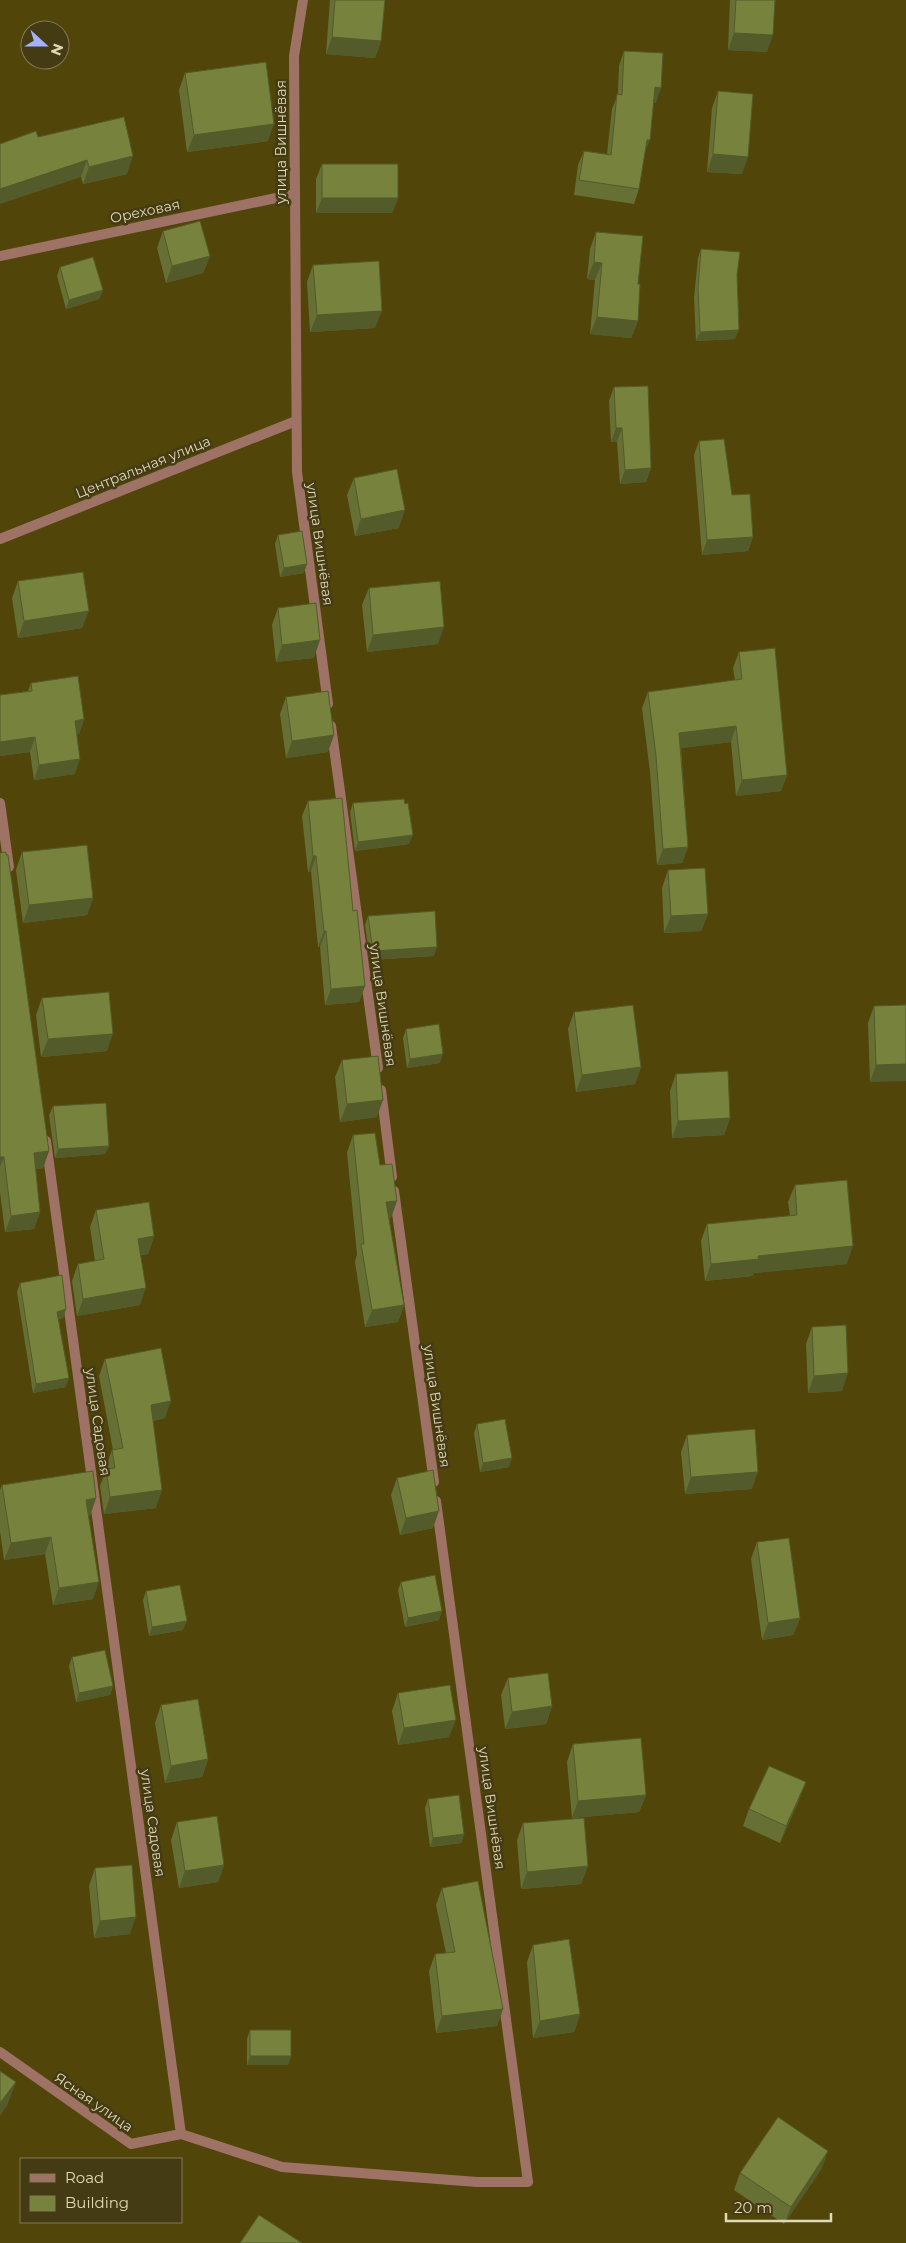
<svg xmlns="http://www.w3.org/2000/svg" width="906" height="2243" font-family="Montserrat,sans-serif">
	<style>
		.lines { fill: none; stroke-linecap: round; stroke-linejoin: round }
		.minor { stroke: #9e7366; stroke-width: 10 }
		.wall { fill: #667034 }
		.shaded-wall { fill: #535b2a }
		.building { fill: #77823c; stroke: #535b2a }
		.labels { text-anchor: middle; stroke-width: 5; stroke-linejoin: round; paint-order: stroke }
		.street-label { font-size: 14px; fill: #e0d9b5; stroke: #443b15 }
	</style>
	<rect width="100%" height="100%" fill="#52450a"/>
	<g class="lines">
		<!-- minor -->
		<path class="minor" d="M303 0 294 56 297 472 328 704
			M0 256 295 194
			M0 539 296 421
			M331 726 378 1068
			M0 803 9 867
			M381 1090 392 1177
			M46 1141 181 2134
			M394 1191 434 1482
			M0 2052 131 2144 181 2134
			M181 2134 282 2167 477 2182H528L436 1501"/>
	</g>
	<!-- wall -->
	<path class="wall" d="M330 0H385L381 41 375 58 326 54Z
		M730 0H775L767 52 728 50Z
		M624 51 656 103 653 102 639 189 634 204 574 195 578 165 584 151 607 154 612 109 618 94 619 66Z
		M185 73 268 141 187 152 179 90Z
		M718 91 742 174 707 172 712 108Z
		M38 137 127 174 83 184 81 177Z
		M322 164 398 198 392 213H316V179Z
		M163 231 210 256 203 273 166 283 157 248Z
		M596 232 638 284V321L631 338 590 334 595 280 587 279 590 249Z
		M701 249 737 275 735 339 696 341 694 298 698 258Z
		M313 265 375 328 310 332 307 282Z
		M60 267 103 290 99 299 66 309 57 276Z
		M614 387 651 468 646 482 620 484 617 442H611L609 401Z
		M699 441 732 495 753 537 748 551 702 555 694 455Z
		M354 478 399 528 355 536 347 495Z
		M278 535 304 573 280 577 275 544Z
		M18 581 82 628 18 638 12 598Z
		M369 588 438 644 367 652 362 605Z
		M278 608 314 658 276 662 272 625Z
		M739 652 787 775 781 791 736 796 731 742 681 748 688 847 682 863 657 865 650 772 642 708 648 692 735 680 733 668Z
		M31 683 84 719 79 734H77L75 774 34 780 30 752 0 756V695L28 691Z
		M286 697 328 752 286 758 280 714Z
		M308 801 353 911 365 986 359 1002 325 1005 320 947H318L311 871 308 872 302 816Z
		M353 803 405 804 409 844 355 851 350 812Z
		M22 852 93 898 87 915 23 923 16 870Z
		M0 853 49 1151 43 1168 36 1169 40 1212 34 1229 5 1232 0 1192Z
		M668 870 708 914 701 931 664 933 662 888Z
		M368 916 434 956 370 960 365 925Z
		M42 998 107 1051 41 1057 36 1015Z
		M906 1005 870 1082 868 1023 874 1006Z
		M574 1012 641 1067 635 1084 576 1092 568 1029Z
		M406 1029 440 1063 407 1068 403 1038Z
		M342 1060 377 1117 340 1122 335 1077Z
		M676 1074 730 1118 724 1135 672 1138 670 1091Z
		M53 1106 109 1146 105 1154 55 1158 49 1115Z
		M353 1135 380 1165 391 1218H389L404 1305 398 1322 365 1327 355 1262 357 1254 347 1153Z
		M795 1185 847 1264 754 1273 752 1276 705 1281 701 1241 707 1224 790 1216 788 1202Z
		M96 1210 154 1236 148 1254 141 1255 140 1305 77 1316 72 1281 78 1264 95 1261 90 1227Z
		M20 1283 66 1309 63 1318 59 1319 66 1387 33 1393 17 1292Z
		M812 1327 842 1391 808 1393 806 1344Z
		M105 1359 165 1418 153 1421 156 1508 104 1514 100 1486 106 1469V1467L112 1450H113L99 1376Z
		M477 1424 509 1467 480 1472 474 1433Z
		M687 1435 752 1489 685 1494 681 1452Z
		M397 1478 433 1528 400 1535 391 1495Z
		M2 1485 96 1498 90 1516H89L93 1599 53 1605 45 1554 4 1560 0 1531V1490Z
		M757 1542 800 1618 793 1635 762 1640 751 1559Z
		M401 1582 439 1620 405 1627 398 1590Z
		M146 1591 183 1630 149 1636 143 1600Z
		M72 1657 113 1686 110 1695 76 1702 69 1666Z
		M508 1678 552 1706 546 1724 505 1729 501 1695Z
		M398 1693 449 1737 398 1745 392 1711Z
		M161 1705 208 1759 202 1777 165 1783 155 1723Z
		M573 1744 646 1795 639 1812 572 1818 567 1762Z
		M428 1799 464 1834 461 1843 430 1847 425 1808Z
		M799 1800 780 1843 743 1826 749 1809Z
		M177 1822 224 1865 218 1882 179 1888 171 1840Z
		M523 1823 588 1866 581 1884 521 1889 517 1840Z
		M95 1868 130 1934 94 1938 89 1886Z
		M442 1888 503 2009 497 2026 436 2033 429 1971 435 1954 446 1953 436 1905Z
		M533 1945 580 2014 574 2032 533 2038 527 1962Z
		M250 2030 291 2056 288 2065H247V2039Z
		M822 2168 784 2224 734 2190 740 2173Z"/>
	<!-- shaded-wall -->
	<path class="shaded-wall" d="M734 33 773 35 767 52 728 50Z
		M332 37 381 41 375 58 326 54Z
		M655 87 661 88 656 103 649 102Z
		M274 124 268 141 187 152 194 135Z
		M647 140H650L644 155Z
		M713 154 748 157 742 174 707 172Z
		M133 156 127 174 83 184 89 167Z
		M87 160 81 177 0 204V189Z
		M322 198H398L392 213H316Z
		M210 256 203 273 166 283 172 266Z
		M594 262 602 263 595 280 587 279Z
		M103 290 99 299 66 309 69 300Z
		M382 311 375 328 310 332 317 315Z
		M597 317 638 321 631 338 590 334Z
		M739 330 735 339 696 341 700 332Z
		M616 428H622L617 442H611Z
		M651 468 646 482 620 484 625 470Z
		M405 510 399 528 355 536 361 519Z
		M753 537 748 551 702 555 707 540Z
		M307 564 304 573 280 577 284 568Z
		M89 611 82 628 18 638 24 621Z
		M444 627 438 644 367 652 373 635Z
		M320 640 314 658 276 662 282 645Z
		M84 719 79 734 70 735 75 721Z
		M736 726 731 742 674 749 679 733Z
		M334 735 328 752 286 758 292 741Z
		M35 737 30 752 0 756V742Z
		M80 759 75 774 34 780 39 765Z
		M787 775 781 791 736 796 742 780Z
		M413 835 409 844 355 851 358 842Z
		M688 847 682 863 657 865 663 849Z
		M313 856H316L311 871 308 872Z
		M93 898 87 915 23 923 29 905Z
		M708 914 701 931 664 933 671 916Z
		M324 931H326L320 947H318Z
		M437 947 434 956 370 960 373 951Z
		M365 986 359 1002 325 1005 331 989Z
		M113 1034 107 1051 41 1057 48 1039Z
		M443 1054 440 1063 407 1068 410 1059Z
		M906 1064V1081L870 1082 876 1065Z
		M641 1067 635 1084 576 1092 582 1075Z
		M383 1100 377 1117 340 1122 347 1104Z
		M730 1118 724 1135 672 1138 678 1121Z
		M109 1146 105 1154 55 1158 58 1149Z
		M49 1151 43 1168 28 1170 34 1153Z
		M0 1157H4L0 1167Z
		M397 1201 391 1218 380 1219 386 1202Z
		M40 1212 34 1229 5 1232 11 1216Z
		M154 1236 148 1254 132 1256 138 1239Z
		M853 1246 847 1264 754 1273 752 1276 705 1281 711 1264 758 1256Z
		M146 1288 140 1305 77 1316 83 1299Z
		M404 1305 398 1322 365 1327 372 1310Z
		M66 1309 63 1318 54 1321 57 1312Z
		M848 1373 842 1391 808 1393 814 1376Z
		M69 1378 66 1387 33 1393 36 1384Z
		M171 1401 165 1418 145 1422 151 1405Z
		M512 1458 509 1467 480 1472 483 1463Z
		M758 1472 752 1489 685 1494 691 1477Z
		M162 1490 156 1508 104 1514 110 1497Z
		M96 1498 90 1516 80 1517 86 1500Z
		M439 1511 433 1528 400 1535 406 1518Z
		M51 1537 45 1554 4 1560 11 1543Z
		M99 1582 93 1599 53 1605 59 1588Z
		M442 1611 439 1620 405 1627 408 1618Z
		M800 1618 793 1635 762 1640 768 1623Z
		M187 1621 183 1630 149 1636 152 1627Z
		M113 1686 110 1695 76 1702 79 1693Z
		M552 1706 546 1724 505 1729 512 1712Z
		M456 1720 449 1737 398 1745 404 1728Z
		M208 1759 202 1777 165 1783 171 1766Z
		M806 1782 799 1800 780 1843 786 1826Z
		M646 1795 639 1812 572 1818 578 1801Z
		M464 1834 461 1843 430 1847 433 1838Z
		M224 1865 218 1882 179 1888 185 1871Z
		M588 1866 581 1884 521 1889 527 1872Z
		M136 1917 130 1934 94 1938 100 1921Z
		M503 2009 497 2026 436 2033 442 2016Z
		M580 2014 574 2032 533 2038 540 2021Z
		M250 2056H291L288 2065H247Z
		M16 2082 7 2106 0 2116V2103Z
		M828 2151 822 2168 784 2224 791 2207Z"/>
	<!-- building -->
	<path class="building" d="M335 0H385L381 41 332 37Z
		M736 0H775L773 35 734 33Z
		M624 51 663 53 661 88 655 87 650 140H647L639 189 579 180 584 151 611 155 617 94 622 95Z
		M266 62 274 124 194 135 185 73Z
		M718 91 753 94 748 157 713 154Z
		M124 117 133 156 89 167 87 160 0 189V144L36 131 38 137Z
		M322 164H398V198H322Z
		M200 221 210 256 172 266 163 231Z
		M596 232 643 236 638 284H640L638 321 597 317 602 263 594 262Z
		M701 249 740 252 737 275 739 330 700 332 698 289Z
		M93 257 103 290 69 300 60 267Z
		M379 261 382 311 317 315 313 265Z
		M648 386 651 468 625 470 622 428H616L614 387Z
		M724 439 732 495 750 494 753 537 707 540 699 441Z
		M397 469 405 510 361 519 354 478Z
		M302 531 307 564 284 568 278 535Z
		M83 572 89 611 24 621 18 581Z
		M440 581 444 627 373 635 369 588Z
		M316 603 320 640 282 645 278 608Z
		M775 648 787 775 742 780 736 726 679 733 688 847 663 849 656 756 648 692 742 679 739 652Z
		M78 676 84 719 75 721 80 759 39 765 35 737 0 742V695L32 691 31 683Z
		M328 691 334 735 292 741 286 697Z
		M342 798 353 911 357 910 365 986 331 989 326 931H324L316 856H313L308 801Z
		M404 799 405 804 408 803 413 835 358 842 353 803Z
		M87 845 93 898 29 905 22 852Z
		M6 852V855H8L49 1151 34 1153 40 1212 11 1216 4 1157H0V853Z
		M705 868 708 914 671 916 668 870Z
		M435 911 437 947 373 951 368 916Z
		M109 992 113 1034 48 1039 42 998Z
		M633 1005 641 1067 582 1075 574 1012Z
		M906 1005V1064L876 1065 874 1006Z
		M439 1024 443 1054 410 1059 406 1029Z
		M378 1056 383 1100 347 1104 342 1060Z
		M728 1071 730 1118 678 1121 676 1074Z
		M106 1103 109 1146 58 1149 53 1106Z
		M375 1133 380 1165 392 1164 397 1201 386 1202 404 1305 372 1310 361 1244H364L353 1135Z
		M847 1180 853 1246 758 1256 759 1259 711 1264 707 1224 797 1215 795 1185Z
		M149 1202 154 1236 138 1239 146 1288 83 1299 78 1264 104 1259 96 1210Z
		M62 1275 66 1309 57 1312 69 1378 36 1384 20 1283Z
		M846 1325 848 1373 814 1376 812 1327Z
		M161 1348 171 1401 151 1405 162 1490 110 1497 106 1469 115 1468 112 1450 123 1448 105 1359Z
		M505 1419 512 1458 483 1463 477 1424Z
		M755 1429 758 1472 691 1477 687 1435Z
		M433 1470 439 1511 406 1518 397 1478Z
		M93 1471 96 1498 86 1500 99 1582 59 1588 51 1537 11 1543 2 1485Z
		M789 1538 800 1618 768 1623 757 1542Z
		M435 1575 442 1611 408 1618 401 1582Z
		M180 1585 187 1621 152 1627 146 1591Z
		M105 1650 113 1686 79 1693 72 1657Z
		M548 1673 552 1706 512 1712 508 1678Z
		M450 1685 456 1720 404 1728 398 1693Z
		M198 1699 208 1759 171 1766 161 1705Z
		M641 1738 646 1795 578 1801 573 1744Z
		M769 1766 806 1782 786 1826 749 1809Z
		M459 1795 464 1834 433 1838 428 1799Z
		M217 1816 224 1865 185 1871 177 1822Z
		M584 1818 588 1866 527 1872 523 1823Z
		M132 1865 136 1917 100 1921 95 1868Z
		M478 1881 503 2009 442 2016 435 1954 455 1952 442 1888Z
		M569 1939 580 2014 540 2021 533 1945Z
		M250 2030H291V2056H250Z
		M0 2071 16 2082 0 2103Z
		M778 2117 828 2151 791 2207 740 2173Z
		M259 2215 302 2243H240Z"/>
	<g class="labels">
		<!-- street labels -->
		<g class="street-label">
			<text transform="translate(281 142) rotate(-90)" y="5">улица Вишнёвая</text>
			<text transform="translate(145 211) rotate(-12)" y="5">Ореховая</text>
			<text transform="translate(143 467) rotate(-22)" y="5">Центральная улица</text>
			<text transform="translate(320 544) rotate(82)" y="5">улица Вишнёвая</text>
			<text transform="translate(383 1005) rotate(82)" y="5">улица Вишнёвая</text>
			<text transform="translate(437 1406) rotate(82)" y="5">улица Вишнёвая</text>
			<text transform="translate(98 1422) rotate(82)" y="5">улица Садовая</text>
			<text transform="translate(492 1808) rotate(82)" y="5">улица Вишнёвая</text>
			<text transform="translate(153 1823) rotate(82)" y="5">улица Садовая</text>
			<text transform="translate(94 2102) rotate(35)" y="5">Ясная улица</text>
		</g>
	</g>
	<!-- legend -->
	<rect x="20" y="2158" width="162" height="65" fill="#443b15" stroke="#827a55"/>
	<rect x="30" y="2174" width="25" height="8" fill="#9e7366" stroke="#827a55"/>
	<text x="65" y="2183" font-size="15" fill="#e0d9b5">Road</text>
	<rect x="30" y="2196" width="25" height="15" fill="#77823c" stroke="#827a55"/>
	<text x="65" y="2208" font-size="15" fill="#e0d9b5">Building</text>
	<!-- north arrow -->
	<g transform="translate(45 45) rotate(111)"><circle r="24" fill="#443b15" stroke="#827a55"/>
	<path d="M0-4L9 19L0 12L-9 19Z" fill="#a5b1fc"/>
	<text y="-8" font-size="14" font-weight="bold" text-anchor="middle" fill="#e0d9b5">N</text>
	</g>
	<!-- scale -->
	<path d="M726 2213v8h105v-8" fill="none" stroke="#e0d9b5" stroke-width="2.5"/>
	<text x="734" y="2213" font-size="15" fill="#e0d9b5" stroke="#443b15" stroke-width="4" paint-order="stroke">20 m</text>
</svg>
